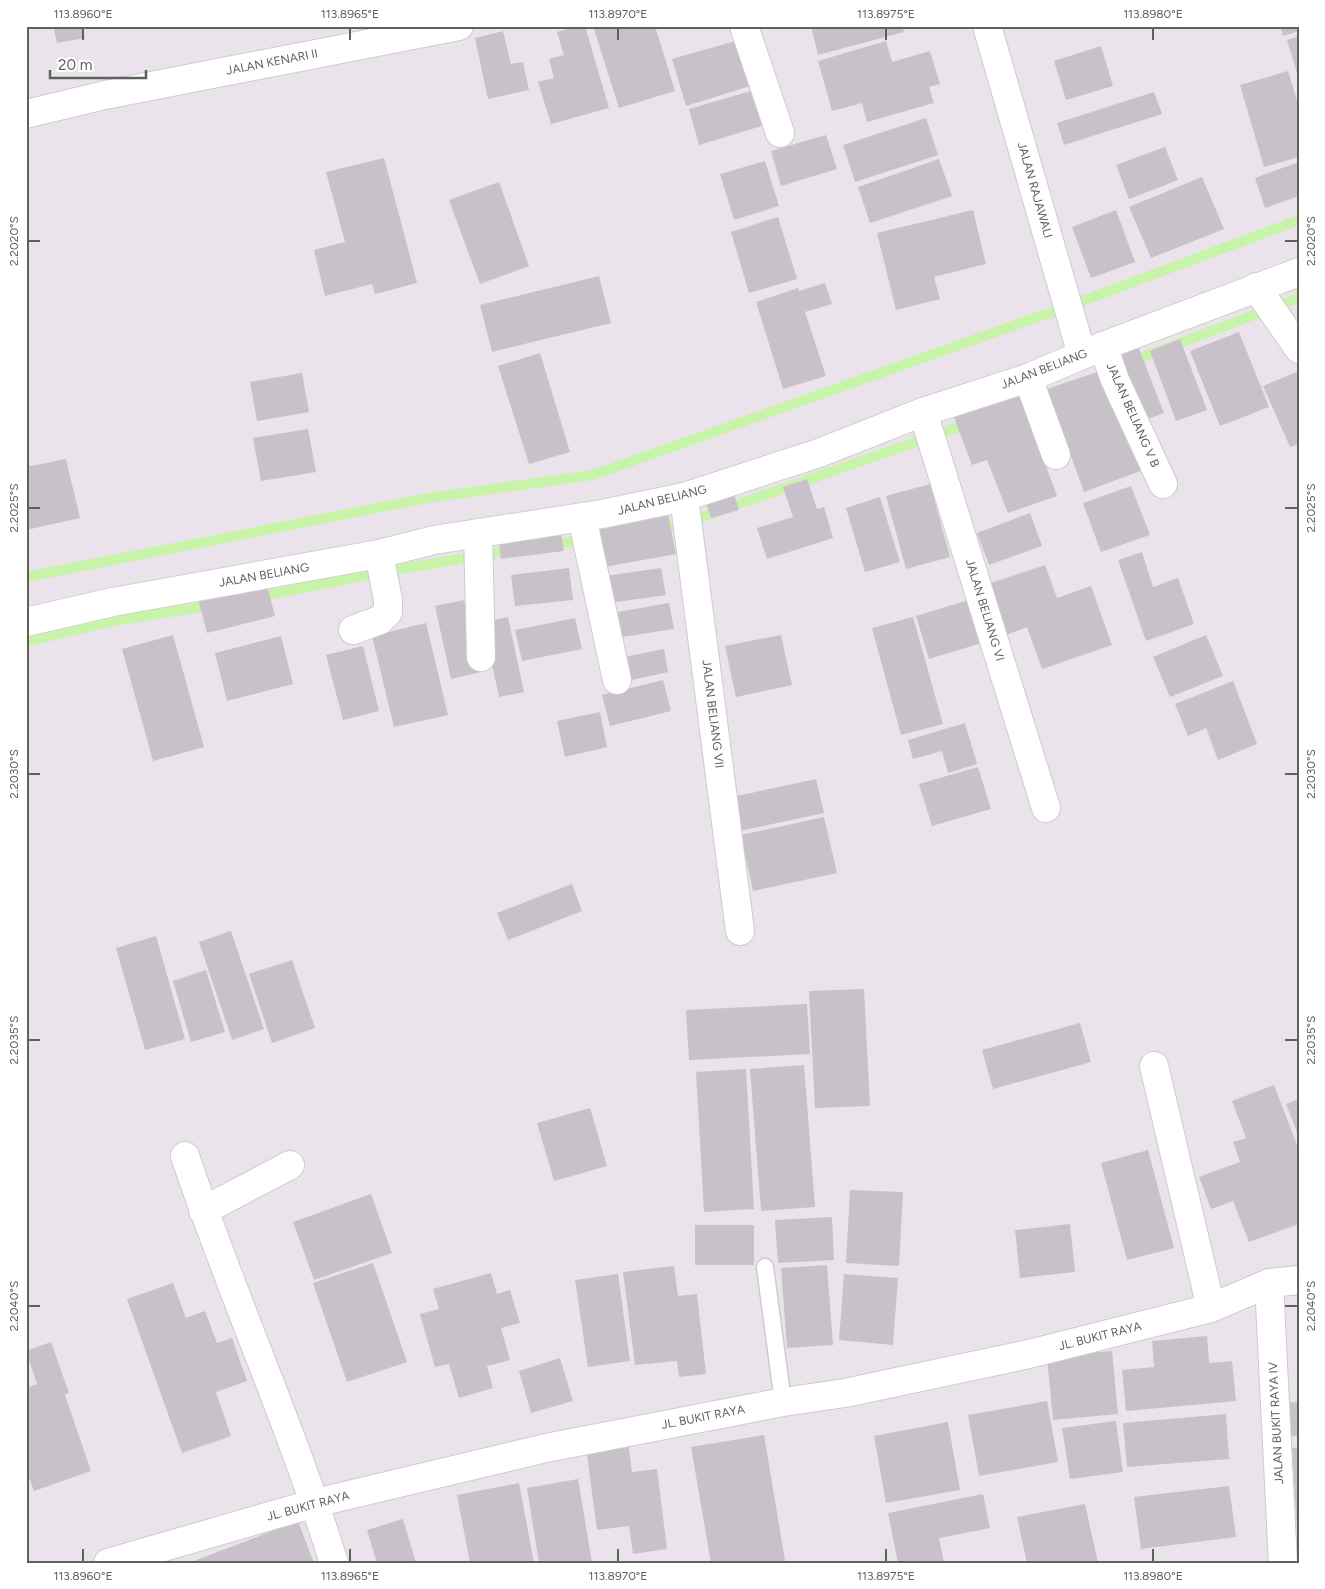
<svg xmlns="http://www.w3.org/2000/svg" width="1325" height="1589" font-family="Figtree,sans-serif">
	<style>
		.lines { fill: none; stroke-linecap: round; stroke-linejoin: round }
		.stream { stroke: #c8f4aa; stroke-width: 10 }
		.building { fill: #c8c1c9 }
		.lane-casing { stroke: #cacec9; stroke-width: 19 }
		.street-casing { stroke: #cacec9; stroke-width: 30 }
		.secondary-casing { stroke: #cdd2cb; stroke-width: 30 }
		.lane { stroke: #fff; stroke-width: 16 }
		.street { stroke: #fff; stroke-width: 28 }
		.secondary { stroke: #fff; stroke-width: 28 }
		.ticks { fill: none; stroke: #5d625b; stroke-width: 2 }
		.labels { text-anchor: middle; stroke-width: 5; stroke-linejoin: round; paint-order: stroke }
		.street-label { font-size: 12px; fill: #5d625b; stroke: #fff }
		.neatline { fill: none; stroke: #5d625b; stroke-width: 2 }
		.ticks-label { font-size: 12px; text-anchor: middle; fill: #5d625b }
	</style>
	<rect width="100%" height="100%" fill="#ebe3ec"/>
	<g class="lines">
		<!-- stream -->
		<path class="stream" d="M1130 362 1299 298
			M657 528 688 522 970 423
			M550 545 586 540
			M26 577 428 498 593 475 1069 306 1299 220
			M258 597 383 572 514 550
			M26 642 114 621 214 605"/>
	</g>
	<!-- building -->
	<path class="building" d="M53 26H83L85 38 57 43Z
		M578 26H585L609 108 551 124 538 82 554 78 549 59 564 55 557 32Z
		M593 26H655L675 91 619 108Z
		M811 26H902L904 32 818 55Z
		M1280 26H1299V31L1283 36Z
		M503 31 511 64 523 62 529 90 488 99 475 38Z
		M1299 36V76H1298L1287 40Z
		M746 38 760 83 686 106 672 59Z
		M886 41 892 62 930 51 940 84 929 87 934 103 867 122 862 103 832 111 818 61Z
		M1101 46 1113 86 1066 100 1054 61Z
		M1288 71 1299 107V157L1264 167 1240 85Z
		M761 88 771 123 699 145 689 109Z
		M1154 92 1162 114 1064 145 1057 123Z
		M926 118 938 155 855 182 843 145Z
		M826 135 837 169 781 186 771 151Z
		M1165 147 1178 180 1129 199 1116 165Z
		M384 158 417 283 375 294 372 284 325 296 314 250 345 242 326 172Z
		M939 159 952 196 870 223 858 187Z
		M765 161 779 206 734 220 720 174Z
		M1299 162V196L1265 208 1255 178Z
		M1202 177 1224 229 1151 258 1129 207Z
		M499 182 529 266 480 284 449 200Z
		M973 210 986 264 934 277 940 299 896 310 877 233Z
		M1116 210 1135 262 1091 278 1072 227Z
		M778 217 797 279 749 293 731 232Z
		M599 276 611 323 492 352 480 305Z
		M825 283 832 304 805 312 826 376 783 389 756 302 798 288 799 291Z
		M1239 332 1269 407 1220 426 1190 351Z
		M1180 339 1207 410 1176 421 1150 351Z
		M1138 346 1164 413 1140 422 1114 355Z
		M540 353 570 452 529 464 498 366Z
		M1106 369 1143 470 1084 492 1047 389Z
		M1299 371V444L1290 447 1263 386Z
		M302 373 309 412 257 421 250 382Z
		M1024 388 1037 442 1057 496 1008 513 987 460 972 465 953 415Z
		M308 429 316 472 261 481 253 438Z
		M66 459 80 518 26 530V467Z
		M807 479 817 509 824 507 833 538 767 559 757 528 793 517 783 487Z
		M930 484 950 557 906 569 886 496Z
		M1131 486 1150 535 1101 552 1083 503Z
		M732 487 739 510 711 518 704 496Z
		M880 497 900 562 865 572 846 508Z
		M666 504 676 554 599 568 590 518Z
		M1030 513 1042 546 989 565 977 533Z
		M560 527 564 551 501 559 498 536Z
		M1142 552 1153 587 1178 578 1194 624 1146 641 1118 560Z
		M1045 565 1057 598 1091 586 1112 645 1042 669 1027 627 1006 635 988 584Z
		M569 568 573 600 515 606 511 575Z
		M661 568 666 595 609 603 605 576Z
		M265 578 275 616 207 633 197 595Z
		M972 599 985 642 929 659 916 616Z
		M464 600 481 672 451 679 435 606Z
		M669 603 674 629 616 638 612 613Z
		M508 617 524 692 499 697 483 622Z
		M913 617 943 724 901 735 872 628Z
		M575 618 582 649 522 661 515 630Z
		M426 623 448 715 394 727 372 636Z
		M173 635 204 747 153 761 122 649Z
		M781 635 792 685 736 697 725 646Z
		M1206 635 1223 676 1170 697 1153 657Z
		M281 636 293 684 227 701 215 653Z
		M363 646 379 711 343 720 326 655Z
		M664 649 668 672 623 682 619 658Z
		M663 680 671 711 610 726 602 695Z
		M1233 681 1257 744 1218 760 1206 728 1188 736 1175 704Z
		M600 712 607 747 565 757 557 721Z
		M965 723 977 764 948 773 942 751 913 759 908 740Z
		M978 767 991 809 932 826 919 784Z
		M816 779 824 813 739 831 732 797Z
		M824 817 837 873 753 891 741 835Z
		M572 884 582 911 508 940 497 913Z
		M231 931 264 1029 232 1040 199 942Z
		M156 936 185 1039 145 1050 116 948Z
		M292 960 315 1028 272 1043 249 974Z
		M206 970 225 1032 191 1042 173 981Z
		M864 989 870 1106 815 1108 809 991Z
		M807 1004 810 1054 689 1060 686 1010Z
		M1080 1023 1091 1062 993 1089 982 1050Z
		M804 1065 815 1207 761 1211 750 1069Z
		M746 1069 754 1209 704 1212 696 1072Z
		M1274 1085 1299 1150V1224L1249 1242 1233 1201 1211 1209 1199 1177 1240 1162 1233 1142 1246 1138 1232 1101Z
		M1299 1099V1137L1286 1104Z
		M590 1108 607 1166 554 1181 537 1123Z
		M1148 1150 1174 1248 1127 1260 1101 1163Z
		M850 1190 903 1192 899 1266 846 1263Z
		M371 1194 392 1253 314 1280 293 1222Z
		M832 1217 834 1260 778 1263 775 1220Z
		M1070 1224 1075 1272 1020 1278 1015 1230Z
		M695 1225H754V1265H695Z
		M373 1263 407 1362 347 1382 313 1283Z
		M827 1265 833 1345 787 1348 781 1268Z
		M674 1266 678 1296 697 1294 706 1374 679 1377 677 1361 635 1365 623 1272Z
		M491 1273 497 1294 510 1290 520 1323 501 1328 510 1360 487 1366 493 1388 459 1398 449 1364 435 1367 420 1314 439 1309 433 1289Z
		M618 1274 630 1361 588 1367 575 1280Z
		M844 1274 898 1278 893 1345 839 1340Z
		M173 1283 186 1318 205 1311 217 1343 232 1338 247 1381 216 1392 231 1436 182 1453 127 1299Z
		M1207 1336 1209 1363 1232 1361 1236 1401 1126 1411 1122 1370 1154 1367 1152 1341Z
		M51 1342 69 1393 65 1395 91 1471 34 1491 26 1469V1388L37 1384 26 1351Z
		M1112 1351 1118 1414 1053 1420 1047 1357Z
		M560 1358 573 1401 531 1413 519 1371Z
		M1047 1401 1058 1462 979 1476 968 1415Z
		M1299 1402V1436L1285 1437 1282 1403Z
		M1226 1414 1229 1459 1127 1467 1123 1423Z
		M1116 1421 1123 1472 1070 1479 1062 1428Z
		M948 1422 960 1490 886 1503 874 1436Z
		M764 1435 785 1561 711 1563 691 1447Z
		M628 1441 632 1472 657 1469 667 1549 633 1554 629 1526 597 1530 586 1447Z
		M1299 1447V1529H1297L1292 1448Z
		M578 1479 592 1563H539L527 1488Z
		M519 1483 534 1563H470L457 1495Z
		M1229 1486 1236 1537 1141 1549 1134 1497Z
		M983 1494 990 1528 939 1538 944 1563H898L888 1513Z
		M1085 1504 1098 1563H1027L1017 1517Z
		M403 1519 416 1563H377L367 1530Z
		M298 1521 314 1563H189Z"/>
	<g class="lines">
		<defs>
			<path id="lane" d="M765 1267 783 1402"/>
			<path id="street" d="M744 26 780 133
				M987 26 1082 355
				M26 114 105 95 459 26
				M1256 287 1299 349
				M1103 346 1115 380 1163 484
				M1028 378 1056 455
				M923 412 1046 808
				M684 497 740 931
				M582 517 617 680
				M478 533 481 657
				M353 630 380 620 388 612V600L379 554
				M1154 1066 1211 1308
				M185 1156C231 1293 291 1425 334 1563
				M203 1211 290 1165
				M1269 1283 1283 1563
				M108 1563 315 1503 546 1448 783 1402 845 1393 1029 1354 1211 1308 1269 1283 1299 1280"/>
			<path id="secondary" d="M26 622 113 602 379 554 434 540 602 514 684 497 819 453 923 412 1028 378 1103 346 1299 272"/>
		</defs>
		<!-- lane casing -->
		<use href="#lane" class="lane-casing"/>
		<!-- street casing -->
		<use href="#street" class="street-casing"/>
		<!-- secondary casing -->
		<use href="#secondary" class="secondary-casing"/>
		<!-- lane -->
		<use href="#lane" class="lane"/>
		<!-- street -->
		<use href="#street" class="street"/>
		<!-- secondary -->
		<use href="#secondary" class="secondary"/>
	</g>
	<!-- ticks -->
	<path class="ticks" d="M83 28V40M350 28V40M618 28V40M886 28V40M1153 28V40M28 241H40M1285 241H1298M28 508H40M1285 508H1298M28 774H40M1285 774H1298M28 1040H40M1285 1040H1298M28 1306H40M1285 1306H1298M83 1549V1562M350 1549V1562M618 1549V1562M886 1549V1562M1153 1549V1562"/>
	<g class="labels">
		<!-- street labels -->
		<g class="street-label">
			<text transform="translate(272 62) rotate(-11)" y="4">JALAN KENARI II</text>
			<text transform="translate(1035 190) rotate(74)" y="4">JALAN RAJAWALI</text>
			<text transform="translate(1044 369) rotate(-21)" y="4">JALAN BELIANG</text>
			<text transform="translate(1133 415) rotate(66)" y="4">JALAN BELIANG V B</text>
			<text transform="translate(662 500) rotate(-14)" y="4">JALAN BELIANG</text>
			<text transform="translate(264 575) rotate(-10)" y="4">JALAN BELIANG</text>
			<text transform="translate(985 610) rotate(73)" y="4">JALAN BELIANG VI</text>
			<text transform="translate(713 714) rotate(83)" y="4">JALAN BELIANG VII</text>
			<text transform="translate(1100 1336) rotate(-14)" y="4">JL. BUKIT RAYA</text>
			<text transform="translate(703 1417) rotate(-11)" y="4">JL. BUKIT RAYA</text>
			<text transform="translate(1276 1423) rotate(-93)" y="4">JALAN BUKIT RAYA IV</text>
			<text transform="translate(308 1506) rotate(-15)" y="4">JL. BUKIT RAYA</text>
		</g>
	</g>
	<!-- border -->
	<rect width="1325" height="1589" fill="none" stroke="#ffffff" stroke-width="55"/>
	<!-- scale -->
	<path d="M50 70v8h96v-8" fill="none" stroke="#5d625b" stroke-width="2.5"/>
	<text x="58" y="70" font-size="15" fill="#5d625b" stroke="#ffffff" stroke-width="4" paint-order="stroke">20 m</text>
	<rect x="28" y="28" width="1270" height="1534" class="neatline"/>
	<g class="ticks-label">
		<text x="83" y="18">113.8960°E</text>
		<text x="350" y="18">113.8965°E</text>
		<text x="618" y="18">113.8970°E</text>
		<text x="886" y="18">113.8975°E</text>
		<text x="1153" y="18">113.8980°E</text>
		<text transform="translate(14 241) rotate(-90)" y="4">2.2020°S</text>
		<text transform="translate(1311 241) rotate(-90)" y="4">2.2020°S</text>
		<text transform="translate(14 508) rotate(-90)" y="4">2.2025°S</text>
		<text transform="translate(1311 508) rotate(-90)" y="4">2.2025°S</text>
		<text transform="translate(14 774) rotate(-90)" y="4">2.2030°S</text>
		<text transform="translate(1311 774) rotate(-90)" y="4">2.2030°S</text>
		<text transform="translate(14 1040) rotate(-90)" y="4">2.2035°S</text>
		<text transform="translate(1311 1040) rotate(-90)" y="4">2.2035°S</text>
		<text transform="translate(14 1306) rotate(-90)" y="4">2.2040°S</text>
		<text transform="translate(1311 1306) rotate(-90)" y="4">2.2040°S</text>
		<text x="83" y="1580">113.8960°E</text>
		<text x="350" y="1580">113.8965°E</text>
		<text x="618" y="1580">113.8970°E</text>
		<text x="886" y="1580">113.8975°E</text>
		<text x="1153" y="1580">113.8980°E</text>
	</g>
</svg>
